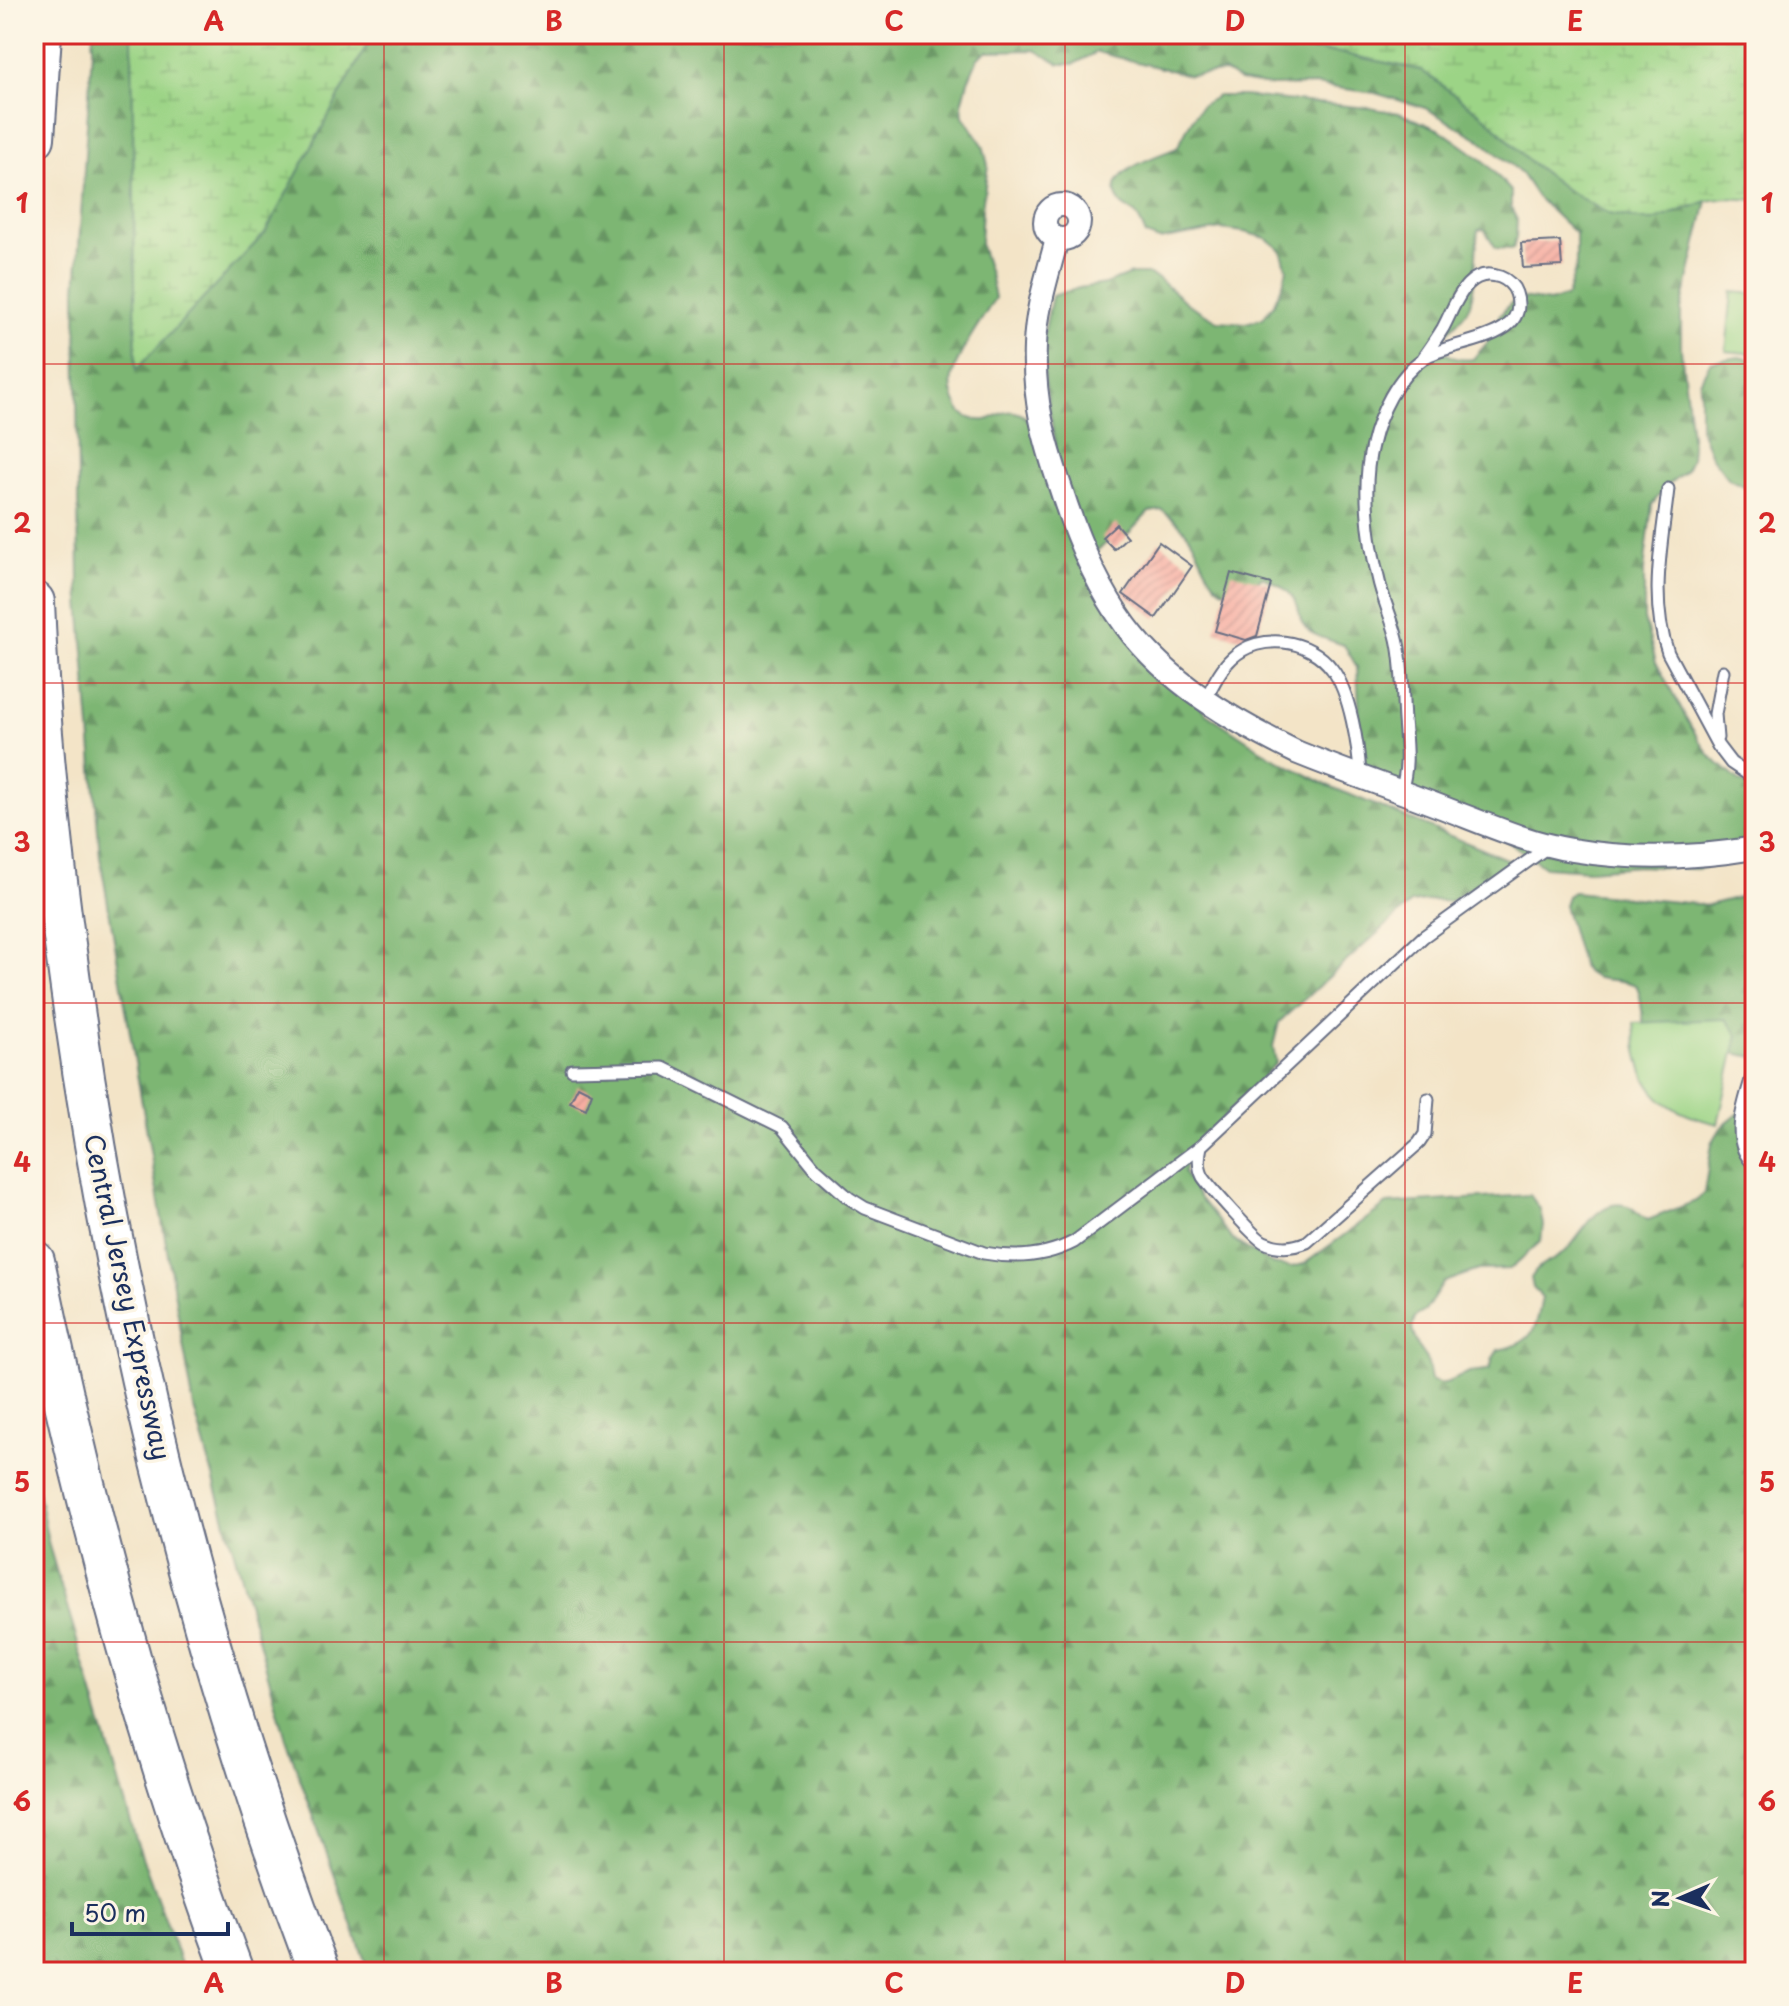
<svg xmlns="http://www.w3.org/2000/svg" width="1789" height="2006" font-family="'Playpen Sans',sans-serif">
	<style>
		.forest { fill: url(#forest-firs); stroke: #4c7268; stroke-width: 2 }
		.wetland { fill: url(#wetland-marsh); stroke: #5c8272; stroke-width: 2 }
		.green { fill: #9cd486; stroke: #5c8272; stroke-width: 2 }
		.building { fill: url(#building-hatch) }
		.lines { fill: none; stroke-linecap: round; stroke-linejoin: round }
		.service-casing { stroke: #676e83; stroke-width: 15 }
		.minor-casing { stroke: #676e83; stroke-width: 26 }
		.motorway-casing { stroke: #676e83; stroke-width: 44 }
		.service { stroke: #fff; stroke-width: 11 }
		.minor { stroke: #fff; stroke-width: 22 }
		.motorway { stroke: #fff; stroke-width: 40 }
		.grid { fill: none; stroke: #d62828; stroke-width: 2; stroke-opacity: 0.55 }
		.labels { text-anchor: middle; stroke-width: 7; stroke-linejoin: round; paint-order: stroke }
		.street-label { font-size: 26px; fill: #1b2f5e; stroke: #fcf5e5 }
		.neatline { fill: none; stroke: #d62828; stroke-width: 3 }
		.grid-label { font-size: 26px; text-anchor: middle; font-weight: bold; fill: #d62828 }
	</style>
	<defs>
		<pattern id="forest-firs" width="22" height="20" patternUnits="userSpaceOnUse" patternTransform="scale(2)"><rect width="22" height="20" fill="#7db673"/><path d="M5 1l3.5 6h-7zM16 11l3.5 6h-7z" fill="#669462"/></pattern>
		<pattern id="wetland-marsh" width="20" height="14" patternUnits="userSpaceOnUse" patternTransform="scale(2)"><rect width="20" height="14" fill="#9cd486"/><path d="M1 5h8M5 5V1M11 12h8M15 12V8" fill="none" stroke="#86b676"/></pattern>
		<pattern id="building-hatch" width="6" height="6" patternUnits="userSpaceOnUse" patternTransform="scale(2)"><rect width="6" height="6" fill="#f7aea2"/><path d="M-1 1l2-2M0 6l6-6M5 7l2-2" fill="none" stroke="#d3968e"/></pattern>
	</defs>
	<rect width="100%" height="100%" fill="#fcf5e5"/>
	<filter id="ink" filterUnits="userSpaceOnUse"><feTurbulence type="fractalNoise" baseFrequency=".0125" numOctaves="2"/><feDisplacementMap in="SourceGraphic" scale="16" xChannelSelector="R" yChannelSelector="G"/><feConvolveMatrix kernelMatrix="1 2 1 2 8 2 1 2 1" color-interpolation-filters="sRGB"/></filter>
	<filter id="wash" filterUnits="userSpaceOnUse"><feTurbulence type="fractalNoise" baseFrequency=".006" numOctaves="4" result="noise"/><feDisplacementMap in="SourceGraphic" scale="32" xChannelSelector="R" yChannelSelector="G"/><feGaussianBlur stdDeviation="1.8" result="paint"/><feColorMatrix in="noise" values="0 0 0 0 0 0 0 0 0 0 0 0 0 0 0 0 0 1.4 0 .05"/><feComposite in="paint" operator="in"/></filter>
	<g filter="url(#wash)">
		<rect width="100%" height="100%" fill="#f3e4c7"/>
		<!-- forest -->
		<path class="forest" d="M93 34H132L136 369 265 233 373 34H1196L1218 45 1335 52 1421 70 1488 119 1529 161 1567 190 1609 214 1652 221 1707 201 1681 310V350L1692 444 1691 459 1686 470 1666 486 1652 505 1644 570V619L1656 662 1691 727 1710 756 1738 780 1755 790V858L1696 869 1639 866 1589 870 1545 867 1484 825 1423 813 1410 798 1364 781 1355 741 1359 708 1357 667 1344 645C1331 640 1311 637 1303 624 1299 619 1300 611 1297 605 1290 589 1277 583 1262 577 1257 581 1252 587 1247 589 1213 604 1205 563 1193 542 1186 529 1174 519 1162 510L1149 512 1125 537 1107 542 1096 553 1067 516 1040 352 1052 296 1079 288 1105 284 1131 274H1147L1159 279 1188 304 1218 321 1246 323 1263 318 1273 305 1283 284 1287 269 1281 250 1266 238 1244 232 1221 229 1159 240 1146 235C1143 228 1140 218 1134 213 1129 209 1122 207 1119 201 1100 172 1160 155 1177 148L1190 123 1202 105 1218 96H1243L1369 108 1399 113 1440 130 1484 161 1511 191V208L1517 220 1516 237 1513 249 1496 248 1484 229 1478 230C1475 251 1477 296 1466 312 1457 326 1443 331 1440 348 1451 358 1459 361 1473 359L1487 343 1499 316 1510 304 1521 298 1550 302 1567 296 1576 267V234L1537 197 1520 172 1479 139 1425 108 1375 93 1315 85 1271 86 1240 81 1225 72 1189 75 1097 52 1074 64H1060L1035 50 987 51 978 58 968 81 962 104 963 116 983 145 988 165 982 207 980 243 990 274 995 298C981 322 961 347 953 374 949 385 953 399 959 409 964 418 976 421 986 420 992 419 997 415 1003 413 1017 408 1026 416 1034 427L1079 560 1206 713 1272 757 1329 786 1511 861 1449 902 1434 900 1411 903 1279 1022 1273 1046 1276 1063 1187 1155 1184 1173 1195 1192 1233 1240 1272 1264 1291 1267 1304 1264 1387 1204 1530 1195 1540 1209 1543 1225 1541 1241 1510 1269 1478 1270 1444 1282 1425 1311 1415 1317 1412 1329 1418 1346 1427 1359 1431 1380C1445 1389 1456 1377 1470 1372 1478 1370 1482 1372 1490 1369L1493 1358 1498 1350C1534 1343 1536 1330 1542 1297L1533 1288 1531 1278C1542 1260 1552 1264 1566 1251 1582 1236 1598 1195 1628 1206 1635 1209 1640 1216 1648 1220L1696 1201 1704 1193 1712 1143 1721 1128 1755 1100V1972H369L286 1739 194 1408 100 857 79 588 76 291Z
			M1739 357 1755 360V492L1729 479 1711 456 1700 429V382L1710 362Z
			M1573 892 1708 905 1755 893V1057L1659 1040 1644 1025 1640 996 1637 986C1620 975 1594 986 1582 967L1564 905 1567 896Z
			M34 1472 49 1546 137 1843 184 1972H34Z"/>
		<!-- wetland -->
		<path class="wetland" d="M132 34H373L265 233 136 370Z
			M1196 34H1755V200L1727 198 1707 201 1652 221 1609 214 1567 190 1529 161 1488 119 1421 70 1335 52 1218 45Z"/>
		<!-- green -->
		<path class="green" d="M1732 292 1755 294V354L1726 351Z
			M1726 1019 1738 1035 1718 1124C1656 1110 1638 1086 1634 1023Z"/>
		<g id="blocks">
			<!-- building -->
			<path class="building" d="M1560 241 1562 266 1523 268 1521 243Z
				M1116 524 1127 537 1114 549 1102 537Z
				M1159 542 1192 566 1156 618 1123 594Z
				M1231 573 1271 584 1257 636 1246 640 1215 631Z
				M578 1086 592 1093 586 1109 570 1102Z"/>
		</g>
	</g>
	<g filter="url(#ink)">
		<use href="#blocks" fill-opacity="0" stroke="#676e83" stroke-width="2"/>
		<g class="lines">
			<defs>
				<path id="service" d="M1668 489C1662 543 1649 600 1668 653L1718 746 1731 763 1755 779
					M1205 700C1213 685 1220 669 1232 658 1260 632 1309 638 1332 669 1350 692 1359 748 1360 777
					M1717 738 1715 714 1723 671
					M1401 792C1409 765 1406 747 1404 720 1402 694 1403 659 1396 635 1391 616 1382 597 1378 577 1368 538 1362 484 1372 445 1379 414 1397 376 1424 358 1451 340 1532 341 1516 293 1513 285 1508 280 1500 277 1466 265 1455 306 1443 328 1437 338 1430 348 1423 358
					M1755 1067C1747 1096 1726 1141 1755 1165
					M572 1070 663 1068 782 1127 816 1169 849 1198 865 1208 984 1253C1016 1259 1045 1257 1074 1242L1201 1146
					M1428 1099 1425 1134 1419 1143 1307 1242C1292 1248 1279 1249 1264 1242 1256 1239 1209 1186 1203 1177 1198 1168 1199 1155 1201 1146L1423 937 1549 846"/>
				<path id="minor" d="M1045 222a17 17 0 1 1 34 0a17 17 0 1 1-34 0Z
					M1057 239C1048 274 1036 309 1035 346 1033 399 1044 439 1061 489 1076 536 1096 585 1126 626 1168 683 1233 721 1296 752 1345 772 1395 789 1444 808 1486 824 1528 843 1572 850 1631 860 1696 858 1755 848"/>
				<path id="motorway" d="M34 138 41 34
					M34 602C39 729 52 855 70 981 116 1320 198 1652 319 1972
					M34 1261C83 1502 147 1741 233 1972"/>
			</defs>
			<!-- service casing -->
			<use href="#service" class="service-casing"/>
			<!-- minor casing -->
			<use href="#minor" class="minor-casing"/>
			<!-- motorway casing -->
			<use href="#motorway" class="motorway-casing"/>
			<!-- service -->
			<use href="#service" class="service"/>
			<!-- minor -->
			<use href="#minor" class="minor"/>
			<!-- motorway -->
			<use href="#motorway" class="motorway"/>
		</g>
	</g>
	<!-- grid -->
	<path class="grid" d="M384 34V1972M724 34V1972M1065 34V1972M1405 34V1972M34 364H1755M34 683H1755M34 1003H1755M34 1323H1755M34 1642H1755"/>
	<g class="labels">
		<!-- street labels -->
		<g class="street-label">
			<text transform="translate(127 1297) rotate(78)" y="9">Central Jersey Expressway</text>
		</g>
	</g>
	<!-- margin -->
	<rect width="1789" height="2006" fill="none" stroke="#fcf5e5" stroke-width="88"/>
	<!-- north arrow -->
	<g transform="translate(1681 1898) rotate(268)" stroke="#fcf5e5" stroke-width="6" paint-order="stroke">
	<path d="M0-6L14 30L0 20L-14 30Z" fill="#1b2f5e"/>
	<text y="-12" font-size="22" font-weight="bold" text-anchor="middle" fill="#1b2f5e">N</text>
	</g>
	<!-- scale -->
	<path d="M72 1922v12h156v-12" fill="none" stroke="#1b2f5e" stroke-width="4"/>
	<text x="84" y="1922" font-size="24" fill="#1b2f5e" stroke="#fcf5e5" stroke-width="6" paint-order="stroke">50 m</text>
	<rect x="44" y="44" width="1701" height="1918" class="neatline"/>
	<g class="grid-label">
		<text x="214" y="31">A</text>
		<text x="554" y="31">B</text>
		<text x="894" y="31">C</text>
		<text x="1235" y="31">D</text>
		<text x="1575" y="31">E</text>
		<text x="22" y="213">1</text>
		<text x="1767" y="213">1</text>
		<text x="22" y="533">2</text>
		<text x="1767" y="533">2</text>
		<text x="22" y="852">3</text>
		<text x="1767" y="852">3</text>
		<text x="22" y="1172">4</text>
		<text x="1767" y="1172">4</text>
		<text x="22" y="1492">5</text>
		<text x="1767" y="1492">5</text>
		<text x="22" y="1811">6</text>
		<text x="1767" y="1811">6</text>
		<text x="214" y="1993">A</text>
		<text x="554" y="1993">B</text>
		<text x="894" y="1993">C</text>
		<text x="1235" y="1993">D</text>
		<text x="1575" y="1993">E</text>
	</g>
</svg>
